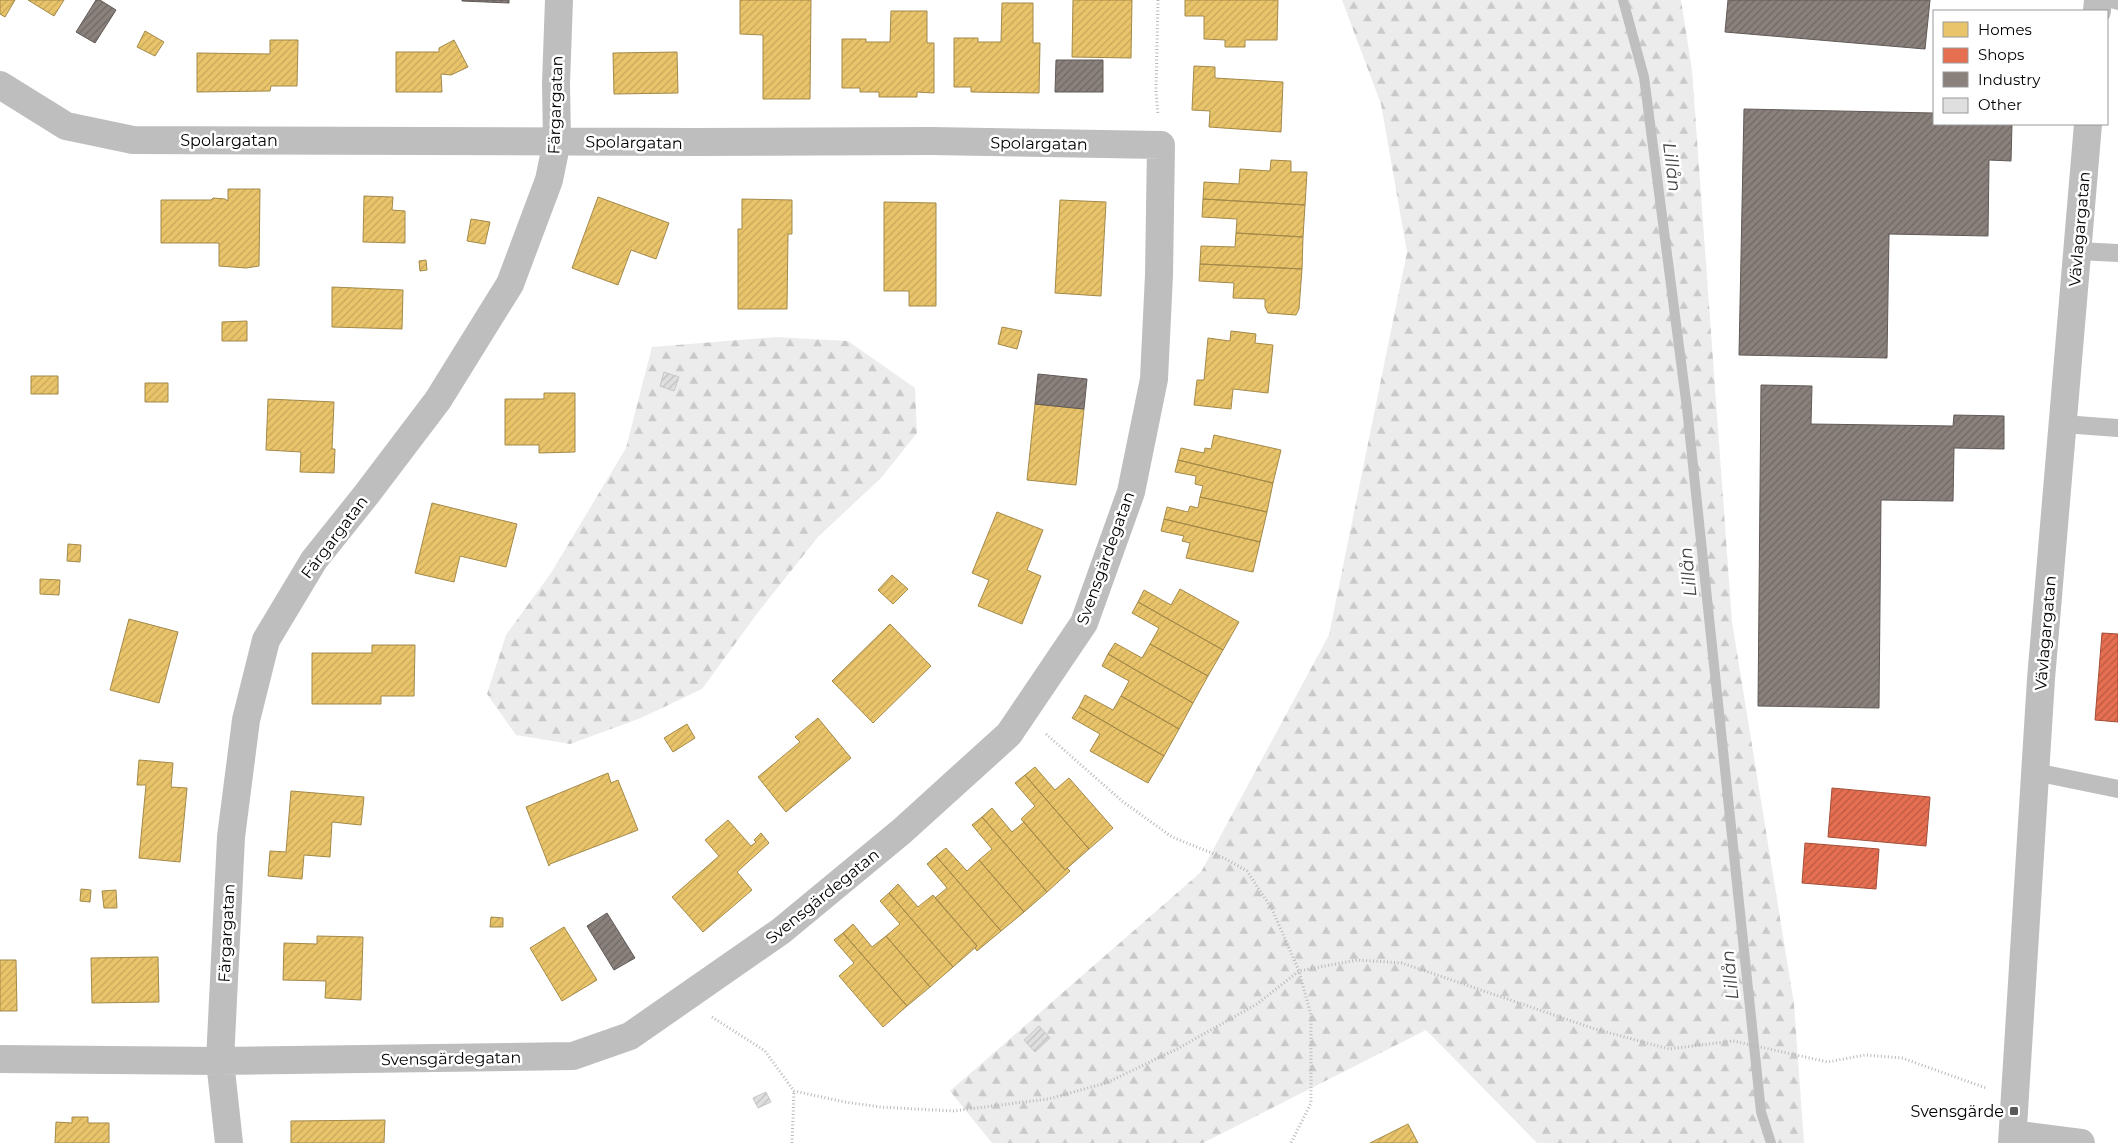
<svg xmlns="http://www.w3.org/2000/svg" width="2118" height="1143" font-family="Montserrat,sans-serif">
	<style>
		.forest { fill: url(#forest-firs) }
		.homes { fill: url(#homes-hatch); stroke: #a3894a }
		.shops { fill: url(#shops-hatch); stroke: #a24e39 }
		.industry { fill: url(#industry-hatch); stroke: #615a57 }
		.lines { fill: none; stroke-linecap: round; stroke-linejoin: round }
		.stream { stroke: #bfbfbf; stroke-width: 10 }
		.building { fill: url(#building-hatch); stroke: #c7c7c7 }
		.path { stroke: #b9b9b9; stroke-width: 3; stroke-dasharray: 1 2.5; stroke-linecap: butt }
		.service { stroke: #bebebe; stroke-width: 18 }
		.minor { stroke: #bebebe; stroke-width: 28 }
		.poi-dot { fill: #595959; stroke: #fff; stroke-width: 2 }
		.labels { text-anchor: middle; stroke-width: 5; stroke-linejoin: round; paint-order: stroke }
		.street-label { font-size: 16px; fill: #000; stroke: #fff }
		.poi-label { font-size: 16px; fill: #000; stroke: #fff; text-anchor: end }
		.water-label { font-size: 18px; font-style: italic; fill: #444; stroke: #fff }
	</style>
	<defs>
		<pattern id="forest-firs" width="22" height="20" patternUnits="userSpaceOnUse" patternTransform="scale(1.25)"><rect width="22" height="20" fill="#ececec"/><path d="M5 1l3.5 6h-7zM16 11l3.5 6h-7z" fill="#c9c9c9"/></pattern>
		<pattern id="homes-hatch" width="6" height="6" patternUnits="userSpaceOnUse" patternTransform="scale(1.25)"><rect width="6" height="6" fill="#e9c46a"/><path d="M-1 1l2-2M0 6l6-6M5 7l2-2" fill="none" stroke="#c6a75a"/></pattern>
		<pattern id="shops-hatch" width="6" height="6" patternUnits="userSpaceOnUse" patternTransform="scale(1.25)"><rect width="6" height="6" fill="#e76f51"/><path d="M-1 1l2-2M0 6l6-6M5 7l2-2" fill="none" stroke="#b95941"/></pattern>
		<pattern id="industry-hatch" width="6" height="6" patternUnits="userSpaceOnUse" patternTransform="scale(1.25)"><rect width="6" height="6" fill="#8a817c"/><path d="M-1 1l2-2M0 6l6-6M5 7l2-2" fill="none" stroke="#6e6763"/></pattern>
		<pattern id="building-hatch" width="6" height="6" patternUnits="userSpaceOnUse" patternTransform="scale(1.25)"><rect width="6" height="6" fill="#dfdfdf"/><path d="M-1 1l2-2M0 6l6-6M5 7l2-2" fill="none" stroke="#bebebe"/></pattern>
	</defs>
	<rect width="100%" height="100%" fill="#fff"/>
	<!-- forest -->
	<path class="forest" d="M1342 0H1681L1692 70 1732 622 1794 1004 1804 1143H1537L1426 1030 1203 1143H992L950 1091 1201 872 1329 635 1407 252 1381 104Z
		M776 337 848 341 915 388 917 433 881 478 818 537 759 611 702 689 641 718 570 744 516 735 487 694 506 635 551 573 626 448 652 347Z"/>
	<!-- homes -->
	<path class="homes" d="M0 0H15L5 17 0 14Z
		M28 0H64L54 16Z
		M740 0H811L810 99H763V35L740 34Z
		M1073 0H1132L1131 58 1072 57Z
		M1185 0H1278L1277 40H1245V47H1225V40L1204 39V16H1185Z
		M1002 3H1033V43H1040L1039 93 971 92V87H954V38H978V42H1001Z
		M891 11H927V43H934V93L917 92V97H879V92H860V88H842V39H866V42H890Z
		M145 31 164 42 155 56 137 47Z
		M270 40H298L297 86H271L270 91 197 92V53L270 54Z
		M454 40 468 67 451 75 441 74 442 92H396V52H439V48Z
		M677 52 678 93 614 94 613 53Z
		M1194 66 1215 67V78L1283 82 1281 132 1209 127 1210 111 1192 110Z
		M1271 160 1291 161V172H1307L1305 205 1203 199 1204 182 1239 184 1240 169 1270 171Z
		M228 189H260L259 266 246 268 219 266V243H161V200H211L213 198 225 199 228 201Z
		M364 196 393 197 392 210 405 211V243L363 242Z
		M598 197 669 223 656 259 631 250 618 285 572 268Z
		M742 199 792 200V234H788L787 309H738V229H742Z
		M1203 199 1305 205 1303 237 1236 233 1237 219 1202 217Z
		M1060 200 1106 202 1101 296 1055 293Z
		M884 202 936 203V306H909V291H884Z
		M471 219 490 222 485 244 467 241Z
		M1236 233 1303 237 1302 269 1200 264 1201 246 1235 247Z
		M426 260 427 270 420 271 419 261Z
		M1200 264 1302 269 1299 309 1296 315 1268 313 1265 307V299L1233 298 1234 283 1199 281Z
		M332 287 403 290 402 329 332 327Z
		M247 321V341H222V322Z
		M1002 327 1022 331 1017 349 998 344Z
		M1231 331 1256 334 1255 343 1273 345 1268 393 1233 389 1231 409 1194 405 1197 380H1204L1208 338 1230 341Z
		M31 376H58V394H31Z
		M145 383H168V402H145Z
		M544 393H575V452L539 453V445H505V399H544Z
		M268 399 334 402 332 449H335L334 473 300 472 301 452 266 450Z
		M1035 404 1084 409 1076 485 1027 480Z
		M1214 435 1281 450 1273 483 1178 460 1181 448 1204 453 1205 448 1211 449Z
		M1178 460 1273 483 1267 512 1200 497 1203 486 1195 484 1196 476 1175 472Z
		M1200 497 1267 512 1260 542 1164 519 1167 507 1188 512 1190 506 1198 508Z
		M432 503 517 524 506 567 460 556 454 582 415 573Z
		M997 512 1043 530 1027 570 1041 576 1022 624 978 606 989 580 972 573Z
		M1164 519 1260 542 1253 572 1186 558 1190 543 1182 541 1184 536 1161 531Z
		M68 544 81 545 80 562 67 561Z
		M892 575 908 589 893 604 878 590Z
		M40 579 60 580 59 595 40 594Z
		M1180 589 1239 622 1223 650 1138 602 1144 590 1171 605Z
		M1138 602 1223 650 1208 676 1150 644 1159 628 1132 613Z
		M129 619 178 632 159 703 110 690Z
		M890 624 931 666 873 723 832 681Z
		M1115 643 1142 658 1150 644 1208 676 1193 703 1108 654Z
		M372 645H415L414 696H381V704H312V653H372Z
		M1108 654 1193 703 1179 729 1121 696 1129 681 1102 666Z
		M1085 695 1113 710 1121 696 1179 729 1164 756 1079 707Z
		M1079 707 1164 756 1148 783 1090 751 1100 734 1072 718Z
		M818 718 851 758 786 812 758 777 800 742 795 737Z
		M687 724 695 738 673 752 664 738Z
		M139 760 173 763 171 787 187 788 180 862 139 858 146 785H137Z
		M1035 767 1055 790 1069 778 1113 828 1089 849 1025 775Z
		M608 773 611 783 618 780 638 830 550 864 549 866 526 807Z
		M1025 775 1089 849 1065 870 1021 819 1035 806 1015 783Z
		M291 791 364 797 361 825 332 822 330 857 304 855 302 879 268 876 270 851 286 852Z
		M992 808 1012 832 1024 822 1065 870 1067 868 1070 871 1047 892 982 817Z
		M982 817 1047 892 1024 912 979 860 992 849 972 825Z
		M728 820 751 846 756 842 754 840 761 833 769 843 737 872 752 890 703 932 672 897 719 856 705 840Z
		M946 848 967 871 979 860 1024 912 1001 931 936 856Z
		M936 856 1001 931 977 951 975 948 977 946 935 898 947 888 927 864Z
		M898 884 918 907 933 895 977 946 953 967 889 893Z
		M81 889 91 890 90 902 80 901Z
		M116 890 117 908H104L102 891Z
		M889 893 953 967 930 987 886 936 900 924 880 901Z
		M491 917 503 918V927H490Z
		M853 924 872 947 886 936 930 987 907 1006 843 933Z
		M564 927 597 980 562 1001 530 948Z
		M843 933 907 1006 883 1027 839 976 854 963 834 940Z
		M317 936 363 937 361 1000 325 998 326 981 283 980 284 943 317 944Z
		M158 957 159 1002 92 1003 91 958Z
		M0 960H16L17 1011H0Z
		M72 1117H88V1123H109V1143H55L56 1122 72 1123Z
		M385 1120 384 1143H291V1121Z
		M1408 1124 1418 1143H1370Z"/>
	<!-- shops -->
	<path class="shops" d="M2102 633 2118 634V722L2095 720Z
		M1832 788 1930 797 1926 846 1828 837Z
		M1805 843 1879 849 1876 889 1802 883Z"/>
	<!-- industry -->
	<path class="industry" d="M96 0H100L116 10 95 43 76 32Z
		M462 0H509V3L462 1Z
		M1728 0H1930L1925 49 1725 32Z
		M1056 60H1103V92H1055Z
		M1744 109 1934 113V124H2012L2011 161 1989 160 1988 236 1889 234 1887 358 1739 355Z
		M1038 374 1087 379 1084 409 1035 404Z
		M1761 385 1812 386 1811 424 1953 426 1954 415 2004 416V449L1954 448 1953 501 1881 500 1879 708 1758 706Z
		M607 913 635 958 614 970 587 926Z"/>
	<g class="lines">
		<!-- stream -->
		<path class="stream" d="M1623 0 1644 77 1687 408 1761 1112 1771 1143"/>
	</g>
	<!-- building -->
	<path class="building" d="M664 372 679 377 674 391 660 386Z
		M1039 1026 1050 1038 1035 1052 1024 1040Z
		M766 1092 771 1102 758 1108 753 1098Z"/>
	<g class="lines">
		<!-- path -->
		<path class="path" d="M1158 0 1156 92 1158 114
			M1046 734 1122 801 1172 837 1224 858 1247 871 1272 909 1299 971 1311 1015V1103L1291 1143
			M712 1017 765 1051 794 1091 845 1102 880 1107 953 1111 1048 1099 1106 1083 1177 1049 1257 1004 1299 971 1357 960 1402 963 1595 1029 1669 1049 1733 1041 1828 1062 1865 1055 1902 1058 1986 1088
			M792 1143 794 1091"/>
		<!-- service -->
		<path class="service" d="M2115 0 2118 1
			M2077 251 2118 253
			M2063 424 2118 428
			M2035 772 2118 789"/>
		<!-- minor -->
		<path class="minor" d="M2097 11 2098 0
			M0 85 66 126 133 140 694 142 931 141 1161 145 1159 275 1154 379 1131 492 1084 623 1009 734 902 831 781 931 630 1036 573 1056 220 1061 0 1059
			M2013 1134 2081 1143
			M229 1143 220 1061 231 837 246 720 266 640 314 560 366 495 438 400 510 284 549 180 557 141 556 83 559 0
			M2012 1143 2041 679 2088 124"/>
	</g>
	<!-- markers -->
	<rect class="poi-dot" x="2009" y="1106" width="10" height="10" rx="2.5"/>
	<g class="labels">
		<!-- street labels -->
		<g class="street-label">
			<text transform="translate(555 105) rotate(-88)" y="6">Färgargatan</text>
			<text x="229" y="146">Spolargatan</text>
			<text transform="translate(634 142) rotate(1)" y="6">Spolargatan</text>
			<text transform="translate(1039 143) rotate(1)" y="6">Spolargatan</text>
			<text transform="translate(2079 229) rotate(-85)" y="6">Vävlagargatan</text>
			<text transform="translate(334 537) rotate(-53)" y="6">Färgargatan</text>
			<text transform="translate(1105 558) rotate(-70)" y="6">Svensgärdegatan</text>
			<text transform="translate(2045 633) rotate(-85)" y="6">Vävlagargatan</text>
			<text transform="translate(822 896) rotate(-39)" y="6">Svensgärdegatan</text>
			<text transform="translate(226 933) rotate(-87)" y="6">Färgargatan</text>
			<text transform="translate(451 1058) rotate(-1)" y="6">Svensgärdegatan</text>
		</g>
		<!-- poi labels -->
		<g class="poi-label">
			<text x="2004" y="1117">Svensgärde</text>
		</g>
		<!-- water labels -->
		<g class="water-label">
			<text transform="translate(1672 167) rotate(83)" y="6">Lillån</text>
			<text transform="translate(1688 572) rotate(-96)" y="6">Lillån</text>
			<text transform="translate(1730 975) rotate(-96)" y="6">Lillån</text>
		</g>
	</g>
	<!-- legend -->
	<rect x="1933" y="10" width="175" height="115" fill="#ffffff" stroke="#999999"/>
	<rect x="1943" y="22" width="25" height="15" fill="#e9c46a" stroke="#999999"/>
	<text x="1978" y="35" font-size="15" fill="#000000">Homes</text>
	<rect x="1943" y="48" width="25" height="15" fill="#e76f51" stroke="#999999"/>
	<text x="1978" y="60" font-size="15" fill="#000000">Shops</text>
	<rect x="1943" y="72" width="25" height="15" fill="#8a817c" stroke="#999999"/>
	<text x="1978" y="85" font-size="15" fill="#000000">Industry</text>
	<rect x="1943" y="98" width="25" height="15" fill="#dfdfdf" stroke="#999999"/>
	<text x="1978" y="110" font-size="15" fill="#000000">Other</text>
</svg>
